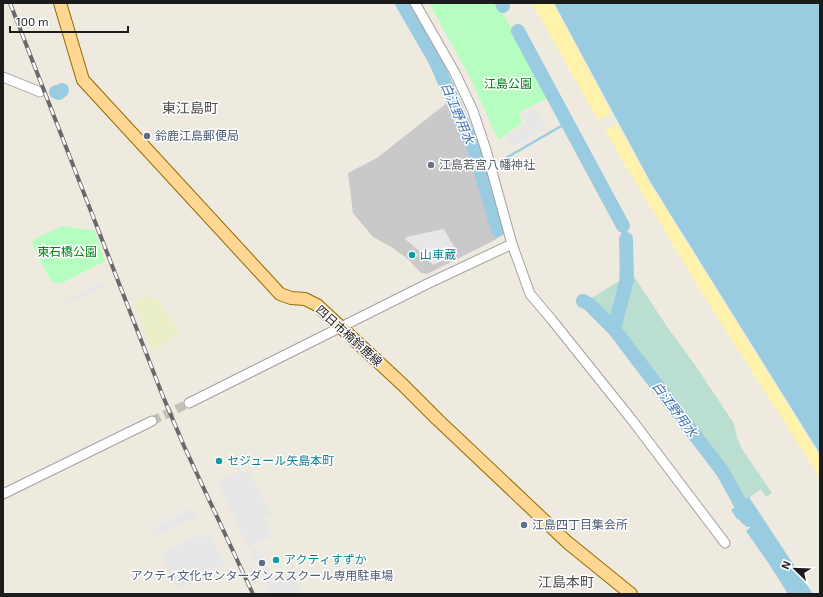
<svg xmlns="http://www.w3.org/2000/svg" width="823" height="597" font-family="'Exo 2','Noto Sans JP',sans-serif">
	<style>
		.religious { fill: #c9c9c9 }
		.farmland { fill: #eaefc8 }
		.wetland { fill: #baded0 }
		.sand { fill: #fff3ac }
		.park { fill: #b6fec0 }
		.parking { fill: #e7e7e7 }
		.water { fill: #9acce1 }
		.lines { fill: none; stroke-linecap: round; stroke-linejoin: round }
		.stream { stroke: #9acce1; stroke-width: 2.5 }
		.river { stroke: #9acce1; stroke-width: 14 }
		.minor-tunnel { stroke: #c4c1b8; stroke-width: 9; stroke-dasharray: 9 4.5; stroke-linecap: butt }
		.minor-casing { stroke: #a2a2a2; stroke-width: 11 }
		.major-casing { stroke: #926a00; stroke-width: 14 }
		.minor { stroke: #fff; stroke-width: 9 }
		.major { stroke: #ffd793; stroke-width: 12 }
		.rail-casing { stroke: #696969; stroke-width: 4 }
		.rail { stroke: #fff; stroke-width: 2.5; stroke-dasharray: 8; stroke-linecap: butt }
		.service-dot { fill: #5c6f8a; stroke: #fff; stroke-width: 1.5 }
		.worship-dot { fill: #6b7280; stroke: #fff; stroke-width: 1.5 }
		.culture-dot { fill: #0f9aa8; stroke: #fff; stroke-width: 1.5 }
		.labels { text-anchor: middle; stroke-width: 3; stroke-linejoin: round; paint-order: stroke }
		.park-label { font-size: 12px; fill: #018113; stroke: #fff }
		.service-label { font-size: 12px; fill: #4e5e75; stroke: #fff; text-anchor: start }
		.worship-label { font-size: 12px; fill: #5b616d; stroke: #fff; text-anchor: start }
		.culture-label { font-size: 12px; fill: #0d838f; stroke: #fff; text-anchor: start }
		.street-label { font-size: 12px; fill: #1b1b1b; stroke: #fff }
		.water-label { font-size: 13px; font-style: italic; fill: #4072b2; stroke: #fff }
		.quarter-label { font-size: 14px; fill: #4e4e4e; stroke: #fff }
	</style>
	<rect width="100%" height="100%" fill="#eeeadf"/>
	<!-- religious -->
	<path class="religious" d="M457 95 482 164 500 227 499 237 495 240 427 274 421 273 409 260 393 248 373 237 353 213 348 173 377 158Z"/>
	<!-- farmland -->
	<path class="farmland" d="M146 295 152 300H158L180 333 152 351 135 303Z"/>
	<!-- wetland -->
	<path class="wetland" d="M629 240 631 272 668 328 695 365 733 422 738 440 742 449 772 493 766 497 761 489 737 506 727 487 652 387 613 331 585 302 619 281 621 241Z"/>
	<!-- sand -->
	<path class="sand" d="M532 3H553L611 113 598 120Z
		M617 124 649 182 820 457V478L705 298 605 131Z"/>
	<!-- park -->
	<path class="park" d="M429 3H497L551 96 519 113 522 123 498 140 472 81Z
		M62 226 94 230 105 261 60 284 51 281 32 244 33 240Z"/>
	<!-- parking -->
	<path class="parking" d="M535 108 546 129 511 148 505 136 526 124 521 115Z
		M444 229 458 254 433 265 424 255 405 239 406 237Z
		M103 281 106 286 64 305 63 302Z
		M237 471 249 472 271 513 264 518 272 536 249 547 218 484Z
		M192 508 197 517 155 536 151 529Z
		M201 534 203 537 211 534 224 563 223 565 180 587 176 586 161 554Z
		M258 547 276 584 293 576 302 594H271L251 550Z"/>
	<!-- water -->
	<path class="water" d="M554 3H820V454L651 183Z
		M749 497 813 594H788L769 564 746 531 751 527 743 515 737 519 731 510Z"/>
	<g class="lines">
		<!-- stream -->
		<path class="stream" d="M506 158 568 122"/>
		<!-- river -->
		<path class="river" d="M402 3 435 60 474 149 498 230
			M502 3 503 6
			M518 31 623 226
			M56 92 59 93 62 90
			M583 301 589 304 614 329 723 472 741 505 743 514 749 520
			M614 329 627 279 626 239"/>
		<!-- minor-tunnel -->
		<path class="minor-tunnel" d="M152 421 189 403"/>
		<defs>
			<path id="minor" d="M415 3 455 73 473 111 486 150 512 244 530 294 552 320 632 420 725 543
				M3 77 40 92
				M189 403 427 284 512 244
				M3 494 152 421"/>
			<path id="major" d="M60 3 83 80 280 294 291 298 305 299 317 305 403 385 437 419 567 542 631 594"/>
		</defs>
		<!-- minor casing -->
		<use href="#minor" class="minor-casing"/>
		<!-- major casing -->
		<use href="#major" class="major-casing"/>
		<!-- minor -->
		<use href="#minor" class="minor"/>
		<!-- major -->
		<use href="#major" class="major"/>
		<defs>
			<path id="rail" d="M10 3 162 394 184 446 253 594"/>
		</defs>
		<!-- rail casing -->
		<use href="#rail" class="rail-casing"/>
		<!-- rail -->
		<use href="#rail" class="rail"/>
	</g>
	<!-- markers -->
	<g class="service-dot">
		<circle cx="147" cy="136" r="4"/>
		<circle cx="524" cy="525" r="4"/>
		<circle cx="262" cy="563" r="4"/>
	</g>
	<circle class="worship-dot" cx="431" cy="165" r="4"/>
	<g class="culture-dot">
		<circle cx="412" cy="255" r="4"/>
		<circle cx="219" cy="461" r="4"/>
		<circle cx="276" cy="560" r="4"/>
	</g>
	<g class="labels">
		<!-- park labels -->
		<g class="park-label">
			<text x="508" y="88">江島公園</text>
			<text x="67" y="256">東石橋公園</text>
		</g>
		<!-- service labels -->
		<g class="service-label">
			<text x="155" y="140">鈴鹿江島郵便局</text>
			<text x="532" y="529">江島四丁目集会所</text>
			<text x="262" y="580" text-anchor="middle">アクティ文化センターダンススクール専用駐車場</text>
		</g>
		<!-- worship labels -->
		<g class="worship-label">
			<text x="439" y="169">江島若宮八幡神社</text>
		</g>
		<!-- culture labels -->
		<g class="culture-label">
			<text x="420" y="259">山車蔵</text>
			<text x="227" y="465">セジュール矢島本町</text>
			<text x="284" y="564">アクティすずか</text>
		</g>
		<!-- street labels -->
		<g class="street-label">
			<text transform="translate(349 336) rotate(42)" y="4">四日市楠鈴鹿線</text>
		</g>
		<!-- water labels -->
		<g class="water-label">
			<text transform="translate(458 113) rotate(67)" y="5">白江野用水</text>
			<text transform="translate(675 409) rotate(53)" y="5">白江野用水</text>
		</g>
		<!-- quarter labels -->
		<g class="quarter-label">
			<text x="190" y="113">東江島町</text>
			<text x="566" y="587">江島本町</text>
		</g>
	</g>
	<!-- border -->
	<rect width="823" height="597" fill="none" stroke="#1b1b1b" stroke-width="8"/>
	<!-- north arrow -->
	<g transform="translate(795 569) rotate(293)" stroke="#ffffff" stroke-width="3" paint-order="stroke">
	<path d="M0-3L7 15L0 10L-7 15Z" fill="#1b1b1b"/>
	<text y="-6" font-size="11" font-weight="bold" text-anchor="middle" fill="#1b1b1b">N</text>
	</g>
	<!-- scale -->
	<path d="M10 26v6h118v-6" fill="none" stroke="#1b1b1b" stroke-width="2"/>
	<text x="16" y="26" font-size="12" fill="#1b1b1b" stroke="#ffffff" stroke-width="3" paint-order="stroke">100 m</text>
</svg>
